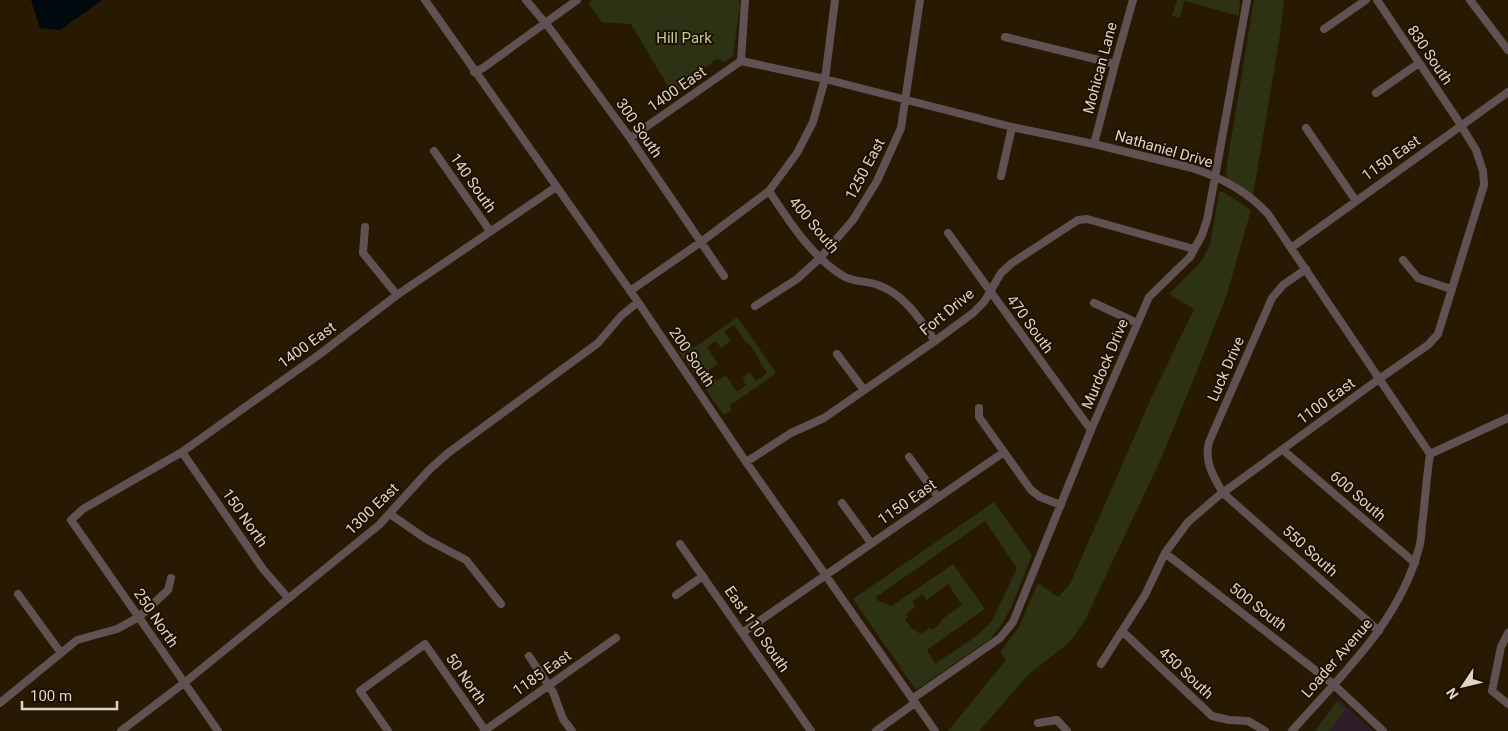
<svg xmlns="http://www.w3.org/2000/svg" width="1508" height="731" font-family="Roboto,sans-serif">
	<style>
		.education { fill: #2d1e2a }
		.green { fill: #2d3215; fill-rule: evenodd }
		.water { fill: #00090e }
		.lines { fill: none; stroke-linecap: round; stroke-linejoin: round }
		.minor { stroke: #615153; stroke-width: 8 }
		.labels { text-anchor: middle; stroke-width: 4; stroke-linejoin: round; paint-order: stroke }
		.park-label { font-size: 15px; fill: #bfcb90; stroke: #1e1000 }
		.street-label { font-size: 15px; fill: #ded4c6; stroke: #1e1000 }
	</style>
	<rect width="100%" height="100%" fill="#281902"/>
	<!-- education -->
	<path class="education" d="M1339 700 1373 731H1314Z"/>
	<!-- green -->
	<path class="green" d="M592 0H739L740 6 733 56 724 62 717 59 683 84 678 95 675 98 631 24 602 22 588 3Z
		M1177 0H1240L1239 16 1184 1 1180 18 1172 16Z
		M1254 0H1284L1280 35 1253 195 1228 182 1226 171Z
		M1219 192H1223L1251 210 1227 294 1197 371 1160 461 1085 620 1071 641 1029 674 979 731H948L1006 660 1000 652 1018 629 1038 583 1058 597 1070 584 1153 394 1194 309 1169 294 1201 262 1210 245Z
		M736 318H738L775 371 774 375 729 406 732 410 724 415 678 351 690 343 694 348ZM734 325 748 345 749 344C752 346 762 366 767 373L756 381 750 372 742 378 746 385 737 392 726 375 717 381 711 376 709 370 718 364 707 347 716 341 721 348 731 341 724 331Z
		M994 502 1032 555 1011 608 1000 627 990 639 916 690 853 599ZM985 521 1017 568 992 621 978 635 935 664 927 650 985 609 953 564 892 606 878 601 876 597ZM948 584 962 605 941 620 942 622 932 630 930 628 920 634 915 629 913 630 905 619 908 617 906 614 915 607 912 602 922 594 927 600Z
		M1337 702 1345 709 1329 731H1315Z"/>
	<!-- water -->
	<path class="water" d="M31 0H102L60 30 40 28Z"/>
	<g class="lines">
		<!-- minor -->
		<path class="minor" d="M425 0 638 302 746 462 935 731
			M526 0 551 30 630 138 724 276
			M1470 0 1508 50
			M1324 29 1366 0
			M1005 37 1115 64
			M741 61 825 79 1012 127 1094 144 1192 168C1220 177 1248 192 1268 214L1430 454
			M741 61 745 0
			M474 72 483 68 577 0
			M1376 93 1419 63
			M1306 128 1356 201
			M630 138 741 61
			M1094 144 1115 64 1133 0
			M434 151 490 231
			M1001 176 1012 127
			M769 191C789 221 812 258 845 277 855 282 868 281 878 285 904 294 920 319 935 341
			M365 227 363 253 397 295
			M948 233 1091 430
			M1291 248 1508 92
			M1403 260 1418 278 1451 289
			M1306 269 1283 285 1272 298 1209 442C1204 462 1213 476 1223 493L1379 631
			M630 291 701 242 769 191 797 153 813 122 825 79 835 0
			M1094 303 1137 323
			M755 306 797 279 820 258 853 220 877 181 901 128 920 0
			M837 354 864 390
			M979 408V417L1031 490 1040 497 1061 505
			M1283 450 1415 563
			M182 452 263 569 288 598
			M1430 454 1508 418
			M909 457 938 497
			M746 462 791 433 824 418 935 341 973 313 984 302 1001 273 1012 263 1078 220 1087 219 1194 249
			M842 503 871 543
			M390 514 426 539 466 560 501 604
			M680 544 811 731
			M1165 553 1333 684 1383 731
			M18 594 61 653
			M676 595 703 576
			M1122 631 1212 716 1229 720 1248 721 1265 731
			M742 633 1004 452
			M1508 633 1501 647 1492 691 1508 704
			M529 656 553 692 563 719 572 731
			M1101 664 1145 595 1165 553 1188 522 1217 497 1379 379 1428 345 1438 334 1484 185 1483 171 1476 150 1457 119 1377 0
			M912 699 1000 638 1013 622 1091 430 1149 297 1190 257 1202 235 1207 220 1215 177 1247 0
			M0 703 77 640 117 629 139 617 168 590 171 578
			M1038 723 1057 720 1067 731
			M121 731 184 683 379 525 429 470 448 453 598 343 621 316 638 302
			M218 731 71 520 83 509 182 452 320 354 397 295 556 187
			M388 731 360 691 425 644 485 730
			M484 731 616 638
			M876 731 915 703
			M1292 731C1341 675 1399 623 1419 548 1422 539 1421 528 1423 518 1425 497 1427 475 1430 454"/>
	</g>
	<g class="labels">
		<!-- park labels -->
		<g class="park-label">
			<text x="684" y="43">Hill Park</text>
		</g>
		<!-- street labels -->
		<g class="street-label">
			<text transform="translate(1430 55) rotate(56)" y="5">830 South</text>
			<text transform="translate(1100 68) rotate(-75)" y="5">Mohican Lane</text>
			<text transform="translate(677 89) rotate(-35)" y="5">1400 East</text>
			<text transform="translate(639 128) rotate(55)" y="5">300 South</text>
			<text transform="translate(1164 149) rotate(16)" y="5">Nathaniel Drive</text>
			<text transform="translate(1391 158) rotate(-35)" y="5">1150 East</text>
			<text transform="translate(865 169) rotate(-62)" y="5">1250 East</text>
			<text transform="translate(473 183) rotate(55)" y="5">140 South</text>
			<text transform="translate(814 225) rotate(50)" y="5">400 South</text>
			<text transform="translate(947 312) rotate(-39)" y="5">Fort Drive</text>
			<text transform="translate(1030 324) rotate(54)" y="5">470 South</text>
			<text transform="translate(307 345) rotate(-36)" y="5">1400 East</text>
			<text transform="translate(692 357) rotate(56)" y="5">200 South</text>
			<text transform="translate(1105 364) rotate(-67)" y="5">Murdock Drive</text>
			<text transform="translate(1226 369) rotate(-66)" y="5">Luck Drive</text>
			<text transform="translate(1326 401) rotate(-36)" y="5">1100 East</text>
			<text transform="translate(1358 496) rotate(41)" y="5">600 South</text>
			<text transform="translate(907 502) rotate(-35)" y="5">1150 East</text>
			<text transform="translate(372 509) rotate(-44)" y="5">1300 East</text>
			<text transform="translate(245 518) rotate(55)" y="5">150 North</text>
			<text transform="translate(1310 551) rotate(42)" y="5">550 South</text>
			<text transform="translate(1258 607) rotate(38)" y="5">500 South</text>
			<text transform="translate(156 618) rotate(56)" y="5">250 North</text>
			<text transform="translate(757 629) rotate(55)" y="5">East 110 South</text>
			<text transform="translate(1337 658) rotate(-49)" y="5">Loader Avenue</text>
			<text transform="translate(542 673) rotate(-35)" y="5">1185 East</text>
			<text transform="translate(1186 673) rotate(43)" y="5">450 South</text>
			<text transform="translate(466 679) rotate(55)" y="5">50 North</text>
		</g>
	</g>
	<!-- north arrow -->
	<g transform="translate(1463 686) rotate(235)" stroke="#1e1000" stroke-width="4" paint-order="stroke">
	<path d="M0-4L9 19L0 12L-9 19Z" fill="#ded4c6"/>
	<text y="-8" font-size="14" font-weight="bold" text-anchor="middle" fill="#ded4c6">N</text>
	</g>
	<!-- scale -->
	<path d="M22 701v8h95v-8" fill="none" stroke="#ded4c6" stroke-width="2.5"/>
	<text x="30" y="701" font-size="15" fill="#ded4c6" stroke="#1e1000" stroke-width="4" paint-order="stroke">100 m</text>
</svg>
